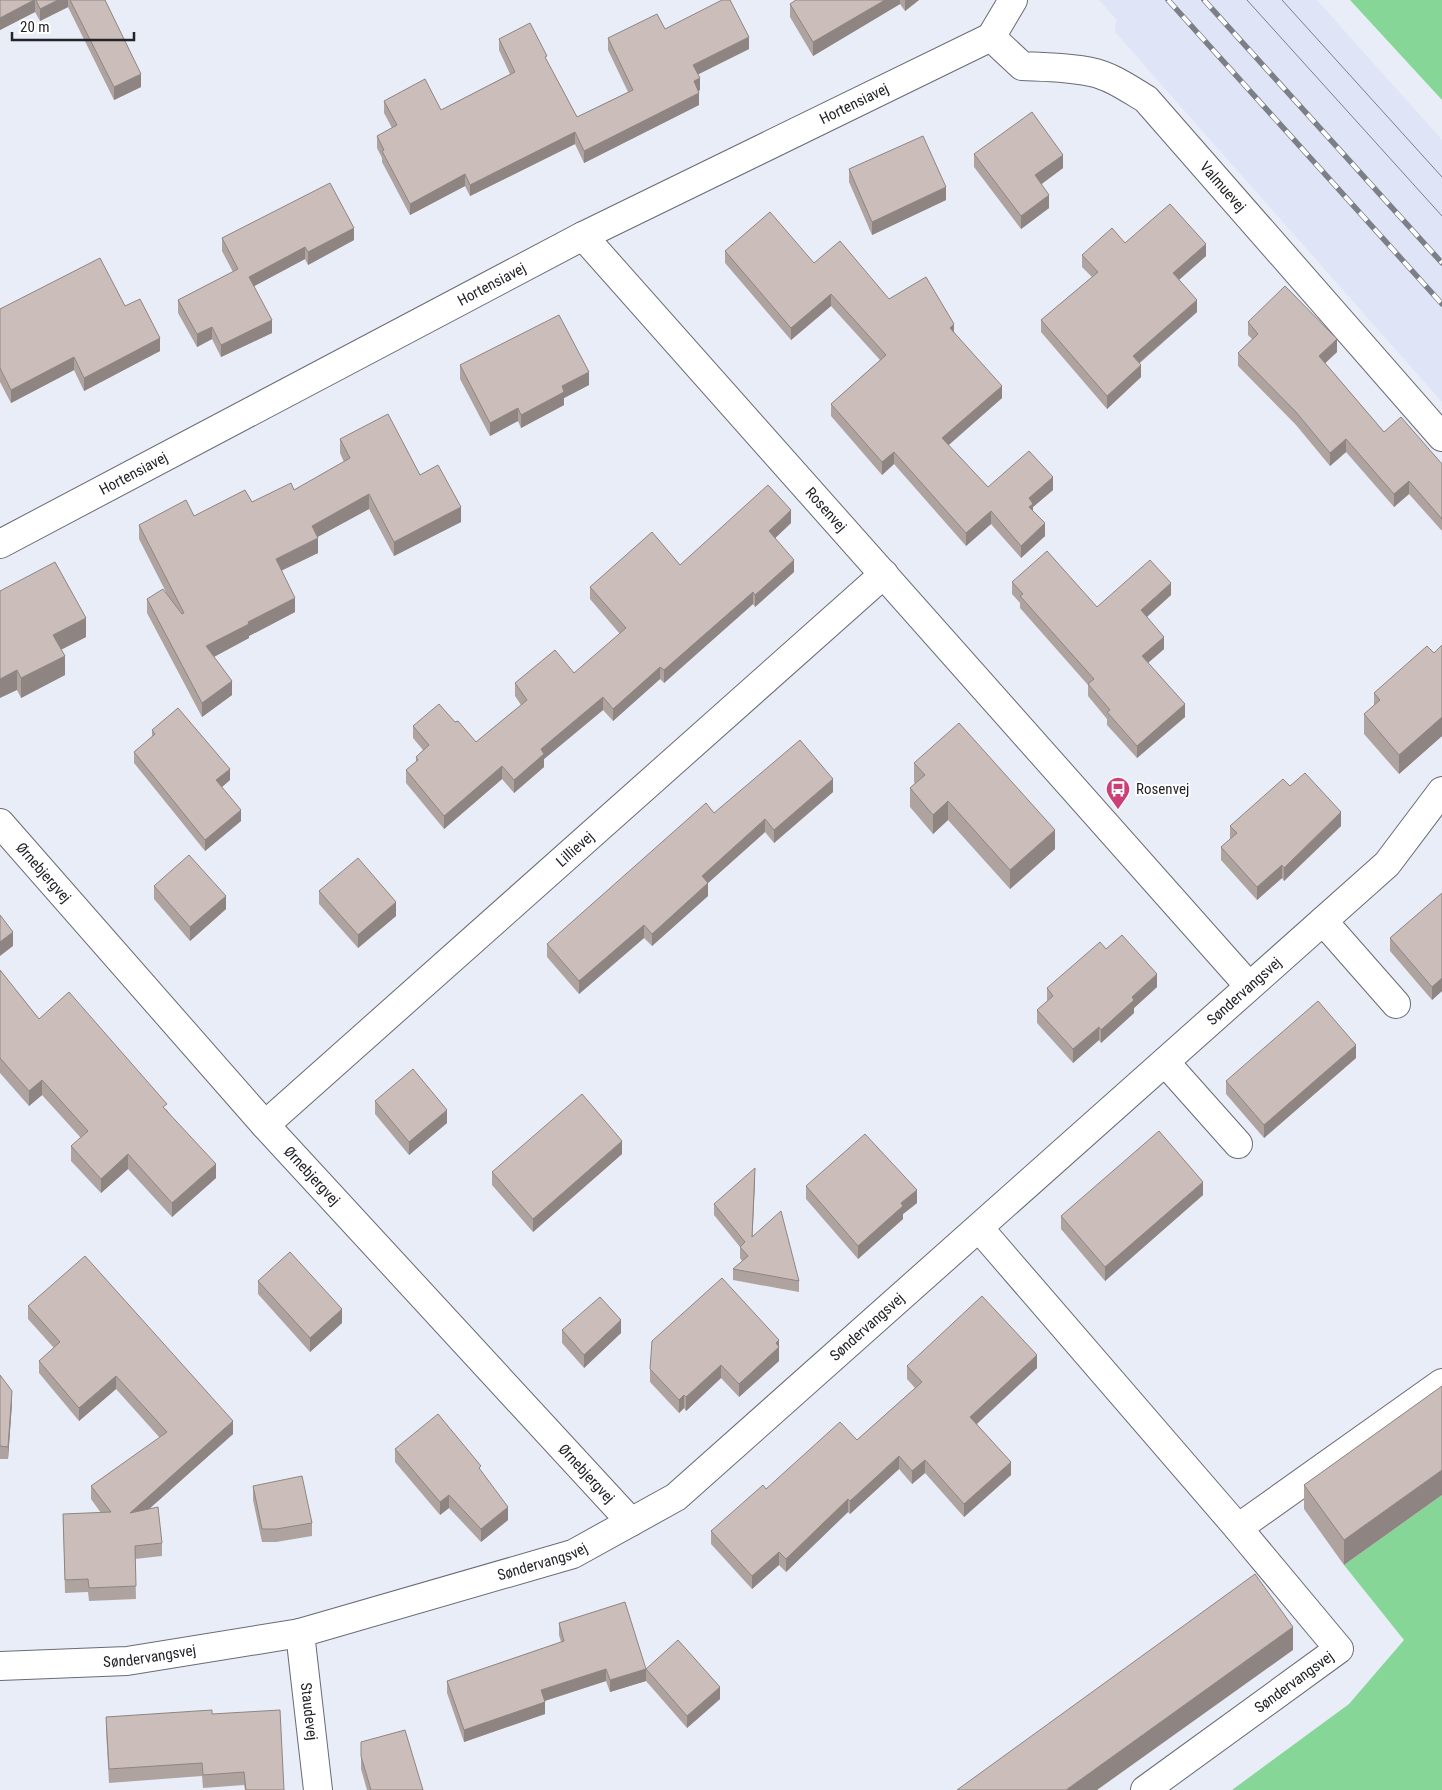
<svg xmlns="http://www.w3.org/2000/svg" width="1442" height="1790" font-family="'Roboto Condensed',sans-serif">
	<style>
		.built { fill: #dfe4f7 }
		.green { fill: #86d797 }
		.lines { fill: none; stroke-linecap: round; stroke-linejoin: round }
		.minor-casing { stroke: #696b75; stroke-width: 30 }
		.minor { stroke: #fff; stroke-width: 28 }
		.tram { stroke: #7d7f87; stroke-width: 1 }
		.rail-casing { stroke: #7d7f87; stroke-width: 5.5 }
		.rail { stroke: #fff; stroke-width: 4; stroke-dasharray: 11; stroke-linecap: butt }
		.wall { fill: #afa3a0 }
		.shaded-wall { fill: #8e8582 }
		.building { fill: #cbbeba; stroke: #8e8582 }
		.labels { text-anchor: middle; stroke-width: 4; stroke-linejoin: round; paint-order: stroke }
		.street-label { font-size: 15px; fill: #232428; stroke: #fff }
		.poi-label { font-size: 15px; fill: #232428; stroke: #fff; text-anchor: start }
	</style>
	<rect width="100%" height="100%" fill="#e9edf8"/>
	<!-- built -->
	<path class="built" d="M1099 0H1317L1442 140V402L1115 32 1116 19Z"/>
	<!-- green -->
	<path class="green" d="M1350 0H1442V100Z
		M1442 1495V1790H1232L1349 1704 1404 1640 1344 1565Z"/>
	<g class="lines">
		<defs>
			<g id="minor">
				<path id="s1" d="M991 37 1022 66C1045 67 1069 67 1091 72 1111 76 1129 89 1146 99L1442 437"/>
				<path d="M991 37 1013 0"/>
				<path id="s2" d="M583 236 1249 986"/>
				<path id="s3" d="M0 544 583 236 991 37"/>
				<path id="s4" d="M0 823 265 1125 631 1522"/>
				<path d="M1323 921 1396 1004"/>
				<path d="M1165 1062 1238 1144"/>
				<path id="s5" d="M265 1125 884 574"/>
				<path d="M979 1228 1238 1528 1339 1649 1145 1790"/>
				<path d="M1238 1528 1442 1383"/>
				<path id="s6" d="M300 1633 318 1790"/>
				<path id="s7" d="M0 1666 127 1661 300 1633 573 1554 676 1497 1387 864 1442 791"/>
			</g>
		</defs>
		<!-- minor casing -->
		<use href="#minor" class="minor-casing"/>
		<!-- minor -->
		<use href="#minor" class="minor"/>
		<!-- tram -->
		<path class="tram" d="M1247 0 1442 216
			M1282 0 1442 177"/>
		<defs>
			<path id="rail" d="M1168 0 1442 304
				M1204 0 1442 263"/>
		</defs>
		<!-- rail casing -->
		<use href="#rail" class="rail-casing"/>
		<!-- rail -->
		<use href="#rail" class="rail"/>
	</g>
	<!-- wall -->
	<path class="wall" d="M0 0H105L141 87 114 100 68 7 40 21 35 12 0 30Z
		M796 0H919L905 11 900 4 813 56 790 17V4Z
		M665 29 749 49 698 74 700 90 698 91 699 105 584 163 575 144 470 196 465 186 410 215 382 162V158L377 148V136L392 128 384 113V101L441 110 510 74 499 50V39L547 61 577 117 628 92 608 50V38Z
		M974 154 1063 168 1041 184 1049 208 1021 229 974 167Z
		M849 169 946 200 872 235 849 182Z
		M222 238 354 240 308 265 305 259 254 286 272 333 221 357 212 339 197 347 178 313V300L233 272 222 251Z
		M1125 243 1206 256 1179 280 1197 312 1140 363 1141 377 1107 409 1041 332V320L1092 277 1082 267V255Z
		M725 251 814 263 889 299 954 332 1002 398 948 445 988 487 1053 490 1033 507V511L1045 536 1021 558 991 524 966 546 894 464 882 475 831 416V404L880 360 831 306 791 340 725 263Z
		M125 306 160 351 84 391 74 370 11 403 0 382V309Z
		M1248 322 1337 352 1325 363 1384 432 1442 464V531L1409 494 1394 507 1346 452 1330 466 1296 425 1238 366V353L1252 339 1248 335Z
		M460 365 589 385 564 398V405L521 428 518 421 490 436 460 379Z
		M340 439 420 475 461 522 394 556 369 509 317 537 318 553 281 571 295 612 249 636V638L214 657 232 695 202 717 147 613V599L166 592 139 539V525L194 516 252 502 294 490 344 462 340 453Z
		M791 523 775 538 794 572 755 607 753 604 664 683 660 679 613 721 603 710 544 759V767L514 793 502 779 444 829 406 783V770L416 762V757L423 750 413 738V726L455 722 476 742 521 705 515 696V683L574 673 620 634 590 599V587L680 565Z
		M1012 582 1097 607 1171 595 1147 617 1164 649 1148 663 1185 717 1137 758 1107 725V719L1088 696V685L1020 608V603L1012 594Z
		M0 591 86 637 61 649 65 675 21 698 17 690Z
		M1442 645V736L1399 774 1364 734V714L1374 706V693L1434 653Z
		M152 730 230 780 222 787 241 821 205 851 134 763V752L152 737Z
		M914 763 1055 849 1010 889 948 820 933 834 910 807V788L915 783 914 782Z
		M1290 786 1341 826 1284 881 1282 878 1257 900 1221 860V847L1230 839V826Z
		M833 792 774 843 765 832 708 883V896L652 946 644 938 579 994 547 957V944L714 813Z
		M154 886 226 909 190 941 154 899Z
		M319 891 396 916 358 948 319 904Z
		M1442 893V991L1432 1000 1390 951V938Z
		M1106 949 1157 987 1134 1008V1013L1101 1043 1099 1040 1073 1063 1037 1023V1010L1047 1001V988Z
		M0 970 39 1019 167 1110 216 1178 172 1217 128 1169 101 1193 71 1161V1146L81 1138 42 1095 29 1106 0 1073Z
		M1356 1058 1264 1138 1226 1094V1081Z
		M375 1101 447 1123 409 1155 375 1114Z
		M622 1154 533 1232 492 1185V1172Z
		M755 1179 752 1236 799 1281V1292L733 1280V1269L742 1261 740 1258V1247L714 1215V1204Z
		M806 1186 917 1203 903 1214V1219L858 1259 806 1199Z
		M1203 1195 1105 1281 1061 1229V1216Z
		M258 1281 342 1323 310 1352 258 1294Z
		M28 1306 233 1434 149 1509 162 1543V1556L135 1559 136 1599 89 1601 88 1592 65 1593 63 1514 101 1513 91 1499V1486L160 1438 116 1389 79 1421 39 1373V1361L54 1348 28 1319Z
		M562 1330 621 1333 584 1368 562 1343Z
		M779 1340V1361L739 1397 721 1378 686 1411 684 1408 679 1413 650 1382V1369Z
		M907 1366 1037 1368 977 1424 1011 1475 964 1517 925 1473 912 1484 899 1469 850 1514 848 1512 786 1572 779 1565 752 1589 711 1544V1531L766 1489 857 1440 915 1388 907 1379Z
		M0 1375 12 1403 8 1459H0Z
		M1442 1386 1344 1565 1304 1509V1485Z
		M395 1449 508 1520 481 1542 449 1508 440 1515 395 1462Z
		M253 1486 312 1523V1536L276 1542H262L253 1500Z
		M559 1623 646 1669 720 1699 687 1728 646 1681 610 1692 606 1681 545 1701V1714L464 1742 447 1693V1681L561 1642 559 1635Z
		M212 1714 284 1790H245L244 1785 203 1788 202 1776 109 1783 106 1730V1717Z
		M361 1742 423 1790H367L361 1769Z"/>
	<!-- shaded-wall -->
	<path class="shaded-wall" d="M34 0H35V12L0 30V18Z
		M58 0H68V7L40 21V9Z
		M885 0H900V4L813 56V42Z
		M905 0H919L905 11Z
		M749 37V49L693 77V65Z
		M141 74V87L114 100V87Z
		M700 78V90L694 93V81Z
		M699 93V105L584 163V151Z
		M575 132V144L470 196V185Z
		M1063 155V168L1035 189V175Z
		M465 174V186L410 215V204Z
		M946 187V200L872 235V222Z
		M1049 195V208L1021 229V216Z
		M354 228V240L308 265V252Z
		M1206 244V256L1173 285V273Z
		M305 247V259L249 289V277Z
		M831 294V306L791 340V328Z
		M1197 300V312L1133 368V356Z
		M272 320V333L221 357V345Z
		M954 324V337L950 328Z
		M212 327V339L197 347V334Z
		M160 338V351L84 391V378Z
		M1337 339V352L1319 369V356Z
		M74 357V370L11 403V390Z
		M1141 365V377L1107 409V396Z
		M589 372V385L564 398V405L521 428V415L562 386Z
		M1002 386V398L942 451V438Z
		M518 408V421L490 436V423Z
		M1346 439V452L1330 466V453Z
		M894 452V464L882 475V462Z
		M1053 477V490L1033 507V517L1029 520V498Z
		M1409 481V494L1394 507V494Z
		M369 494V509L312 540V526Z
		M461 507V522L394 556V542Z
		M791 510V523L769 544V531Z
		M991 511V524L966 546V533Z
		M1045 523V536L1021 558V546Z
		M318 538V553L276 573V559Z
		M794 560V572L755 607V595Z
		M1171 583V595L1141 622V610Z
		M753 592V604L664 683V670Z
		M295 598V612L249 636V638L206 661V646L248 622Z
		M86 618V637L53 654V635Z
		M1164 637V649L1142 668V656Z
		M65 656V675L21 698V678Z
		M660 667V679L613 721V709Z
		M17 670V690L0 698V679Z
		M232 681V695L202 717V703Z
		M603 697V710L544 759V767L514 793V780L541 749Z
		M1185 704V717L1137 758V746Z
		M1442 717V736L1399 774V755Z
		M502 766V779L444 829V816Z
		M230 769V780L216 792V780Z
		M833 779V792L774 843V830Z
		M948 801V820L933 834V815Z
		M241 810V821L205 851V840Z
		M1341 812V826L1284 881V868Z
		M765 819V832L708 883V896L652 946V934L702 876Z
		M1055 830V849L1010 889V870Z
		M1282 865V878L1257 900V887Z
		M226 896V909L190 941V927Z
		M396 902V916L358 948V935Z
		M644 925V938L579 994V981Z
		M13 932V946L0 956V942Z
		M1157 974V987L1134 1008V1013L1101 1043V1030L1132 997Z
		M1442 978V991L1432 1000V987Z
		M1099 1027V1040L1073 1063V1049Z
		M1356 1045V1058L1264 1138V1125Z
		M42 1080V1095L29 1106V1091Z
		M447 1110V1123L409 1155V1142Z
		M622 1141V1154L533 1232V1219Z
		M128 1154V1169L101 1193V1179Z
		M216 1164V1178L172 1217V1203Z
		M755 1168V1179L752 1248V1237Z
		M1203 1182V1195L1105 1281V1267Z
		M917 1190V1203L903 1214V1219L858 1259V1246L901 1203Z
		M342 1309V1323L310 1352V1338Z
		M621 1320V1333L584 1368V1355Z
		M779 1340V1361L739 1397V1384Z
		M1037 1355V1368L970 1430V1417Z
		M721 1365V1378L686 1411V1397Z
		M116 1376V1389L79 1421V1408Z
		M12 1391V1403L8 1459V1447Z
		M684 1395V1408L679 1413V1400Z
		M233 1421V1434L130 1526V1513Z
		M899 1456V1469L850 1514V1501Z
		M925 1460V1473L912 1484V1471Z
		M1011 1462V1475L964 1517V1504Z
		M1442 1470V1495L1344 1565V1540Z
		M449 1495V1508L440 1515V1502Z
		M848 1499V1512L786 1572V1559Z
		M508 1507V1520L481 1542V1529Z
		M779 1552V1565L752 1589V1576Z
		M1293 1627V1650L1097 1790H1066Z
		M606 1669V1681L541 1702V1690Z
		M646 1669V1681L610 1692V1680Z
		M720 1687V1699L687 1728V1716Z
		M545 1702V1714L464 1742V1730Z"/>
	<!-- building -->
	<path class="building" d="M0 0H34L0 18Z
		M36 0H58L40 9Z
		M70 0H105L141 74 114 87Z
		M722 0H730L749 37 693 65 700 78 694 81 699 93 584 151 575 132 470 185 465 174 410 204 382 151 384 150 377 136 397 125 384 101 425 79 441 110 515 72 499 39 530 23 547 56 545 57 577 117 633 90 608 38 657 14 665 29Z
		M796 0H885L813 42 790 4Z
		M1032 112 1063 155 1035 175 1049 195 1021 216 974 154Z
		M923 136 946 187 872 222 849 169Z
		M330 183 354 228 308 252 305 247 249 277 272 320 221 345 212 327 197 334 178 300 238 269 222 238Z
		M1170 204 1206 244 1173 273 1197 300 1133 356 1141 365 1107 396 1041 320 1098 272 1082 255 1112 228 1125 243Z
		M770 212 814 263 840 241 889 299 926 277 954 324 950 328 1002 386 942 438 988 487 1029 451 1053 477 1029 498 1033 504 1029 507 1045 523 1021 546 991 511 966 533 894 452 882 462 831 404 886 355 831 294 791 328 725 251Z
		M100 258 125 306 140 299 160 338 84 378 74 357 11 390 0 368V309Z
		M1285 286 1337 339 1319 356 1384 432 1401 417 1442 464V519L1409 481 1394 494 1346 439 1330 453 1296 412 1238 353 1258 334 1248 322Z
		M559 315 589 372 562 386 564 392 521 415 518 408 490 423 460 365Z
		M388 414 420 475 438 465 461 507 394 542 369 494 312 526 318 538 276 559 295 598 248 622 249 624 206 646 232 681 202 703 147 599 163 589 182 614 184 613 139 525 186 500 194 516 245 490 252 502 291 483 294 490 350 458 340 439Z
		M768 485 791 510 769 531 794 560 755 595 753 592 664 670 660 667 613 709 603 697 541 749 544 754 514 780 502 766 444 816 406 770 418 760 416 757 429 745 413 726 439 704 455 722 458 721 476 742 527 700 515 683 555 650 574 673 626 628 590 587 652 532 680 565Z
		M1047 551 1097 607 1150 560 1171 583 1141 610 1164 637 1142 656 1185 704 1137 746 1107 712 1110 710 1088 684 1094 679 1020 596 1023 594 1012 582Z
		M55 562 86 618 53 635 65 656 21 678 17 670 0 679V591Z
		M1442 645V717L1399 755 1364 714 1380 700 1374 693 1427 646 1434 653Z
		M178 708 230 769 216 780 241 810 205 840 134 752 155 734 152 730Z
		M959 723 1055 830 1010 870 948 801 933 815 910 788 925 775 914 763Z
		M800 740 833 779 774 830 765 819 702 876 708 883 652 934 644 925 579 981 547 944 706 803 714 813Z
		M1305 773 1341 812 1284 868 1282 865 1257 887 1221 847 1237 833 1230 826 1283 779 1290 786Z
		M189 855 226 896 190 927 154 886Z
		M358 858 396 902 358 935 319 891Z
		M1442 893V978L1432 987 1390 938Z
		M0 915 13 932 0 942Z
		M1122 935 1157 974 1132 997 1134 1000 1101 1030 1099 1027 1073 1049 1037 1010 1053 996 1047 988 1100 942 1106 949Z
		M0 970 39 1019 69 992 167 1104 163 1107 216 1164 172 1203 128 1154 101 1179 71 1146 88 1131 42 1080 29 1091 0 1058Z
		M1318 1001 1356 1045 1264 1125 1226 1081Z
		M413 1069 447 1110 409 1142 375 1101Z
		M582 1094 622 1141 533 1219 492 1172Z
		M1159 1131 1203 1182 1105 1267 1061 1216Z
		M865 1134 917 1190 901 1203 903 1206 858 1246 806 1186Z
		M755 1168 752 1237 781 1211 799 1281 733 1269 748 1256 740 1247 745 1242 714 1204Z
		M290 1252 342 1309 310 1338 258 1281Z
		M85 1256 233 1421 130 1513 158 1507 162 1543 135 1546 136 1586 89 1588 88 1579 65 1580 63 1514 111 1512 91 1486 167 1432 116 1376 79 1408 39 1361 60 1342 28 1306Z
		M722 1278 779 1340 776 1343 779 1347 739 1384 721 1365 686 1397 684 1395 679 1400 650 1369 652 1341Z
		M982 1296 1037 1355 970 1417 1011 1462 964 1504 925 1460 912 1471 899 1456 850 1501 848 1499 786 1559 779 1552 752 1576 711 1531 763 1485 766 1489 840 1422 857 1440 922 1382 907 1366Z
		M600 1297 621 1320 584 1355 562 1330Z
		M0 1375 12 1391 8 1447 0 1446Z
		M1442 1386V1470L1344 1540 1304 1485Z
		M438 1414 481 1466 479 1468 508 1507 481 1529 449 1495 440 1502 395 1449Z
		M302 1476 312 1523 276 1529H262L253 1486Z
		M1255 1574 1293 1627 1066 1790H957Z
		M625 1602 646 1669 678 1640 720 1687 687 1716 646 1669 610 1680 606 1669 541 1690 545 1702 464 1730 447 1681 564 1641 559 1623Z
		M212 1710V1714L280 1710 284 1790H246L244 1772 203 1775 202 1763 109 1769 106 1717Z
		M405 1730 423 1790H371L361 1756V1742Z"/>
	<!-- icons -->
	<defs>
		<symbol id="bus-pin" viewBox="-11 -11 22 30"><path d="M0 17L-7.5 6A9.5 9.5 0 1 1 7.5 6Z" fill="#cb4076" stroke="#fff"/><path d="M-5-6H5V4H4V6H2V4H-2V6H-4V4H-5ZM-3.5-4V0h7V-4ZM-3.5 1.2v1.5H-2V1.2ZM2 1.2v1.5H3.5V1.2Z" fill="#fff"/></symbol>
	</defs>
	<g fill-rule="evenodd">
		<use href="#bus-pin" x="1104" y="775" width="28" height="38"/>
	</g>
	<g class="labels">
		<!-- street labels -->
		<g class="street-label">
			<text dy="5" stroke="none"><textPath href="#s3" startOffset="961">Hortensiavej</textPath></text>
			<text dy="5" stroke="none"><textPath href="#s1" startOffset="290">Valmuevej</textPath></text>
			<text dy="5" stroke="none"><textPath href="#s3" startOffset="556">Hortensiavej</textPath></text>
			<text dy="5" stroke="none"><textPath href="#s3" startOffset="151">Hortensiavej</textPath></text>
			<text dy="5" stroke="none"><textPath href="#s2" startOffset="366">Rosenvej</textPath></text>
			<text dy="5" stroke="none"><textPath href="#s5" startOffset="415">Lillievej</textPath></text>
			<text dy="5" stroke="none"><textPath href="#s4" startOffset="66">Ørnebjergvej</textPath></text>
			<text dy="5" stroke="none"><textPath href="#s7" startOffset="1465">Søndervangsvej</textPath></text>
			<text dy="5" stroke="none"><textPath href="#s4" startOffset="471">Ørnebjergvej</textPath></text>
			<text dy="5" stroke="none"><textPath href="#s7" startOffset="960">Søndervangsvej</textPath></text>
			<text dy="5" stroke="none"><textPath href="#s4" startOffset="876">Ørnebjergvej</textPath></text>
			<text dy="5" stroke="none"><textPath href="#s7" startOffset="555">Søndervangsvej</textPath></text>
			<text dy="5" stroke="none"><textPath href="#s7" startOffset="150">Søndervangsvej</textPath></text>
			<text transform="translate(1294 1682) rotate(-36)" y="5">Søndervangsvej</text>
			<text dy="5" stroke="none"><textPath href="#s6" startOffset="79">Staudevej</textPath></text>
		</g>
		<!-- poi labels -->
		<g class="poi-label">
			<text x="1136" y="794">Rosenvej</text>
		</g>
	</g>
	<!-- scale -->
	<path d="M12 32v8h122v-8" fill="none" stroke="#232428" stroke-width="2.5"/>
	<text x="20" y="32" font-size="15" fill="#232428" stroke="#ffffff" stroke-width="4" paint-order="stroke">20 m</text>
</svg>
